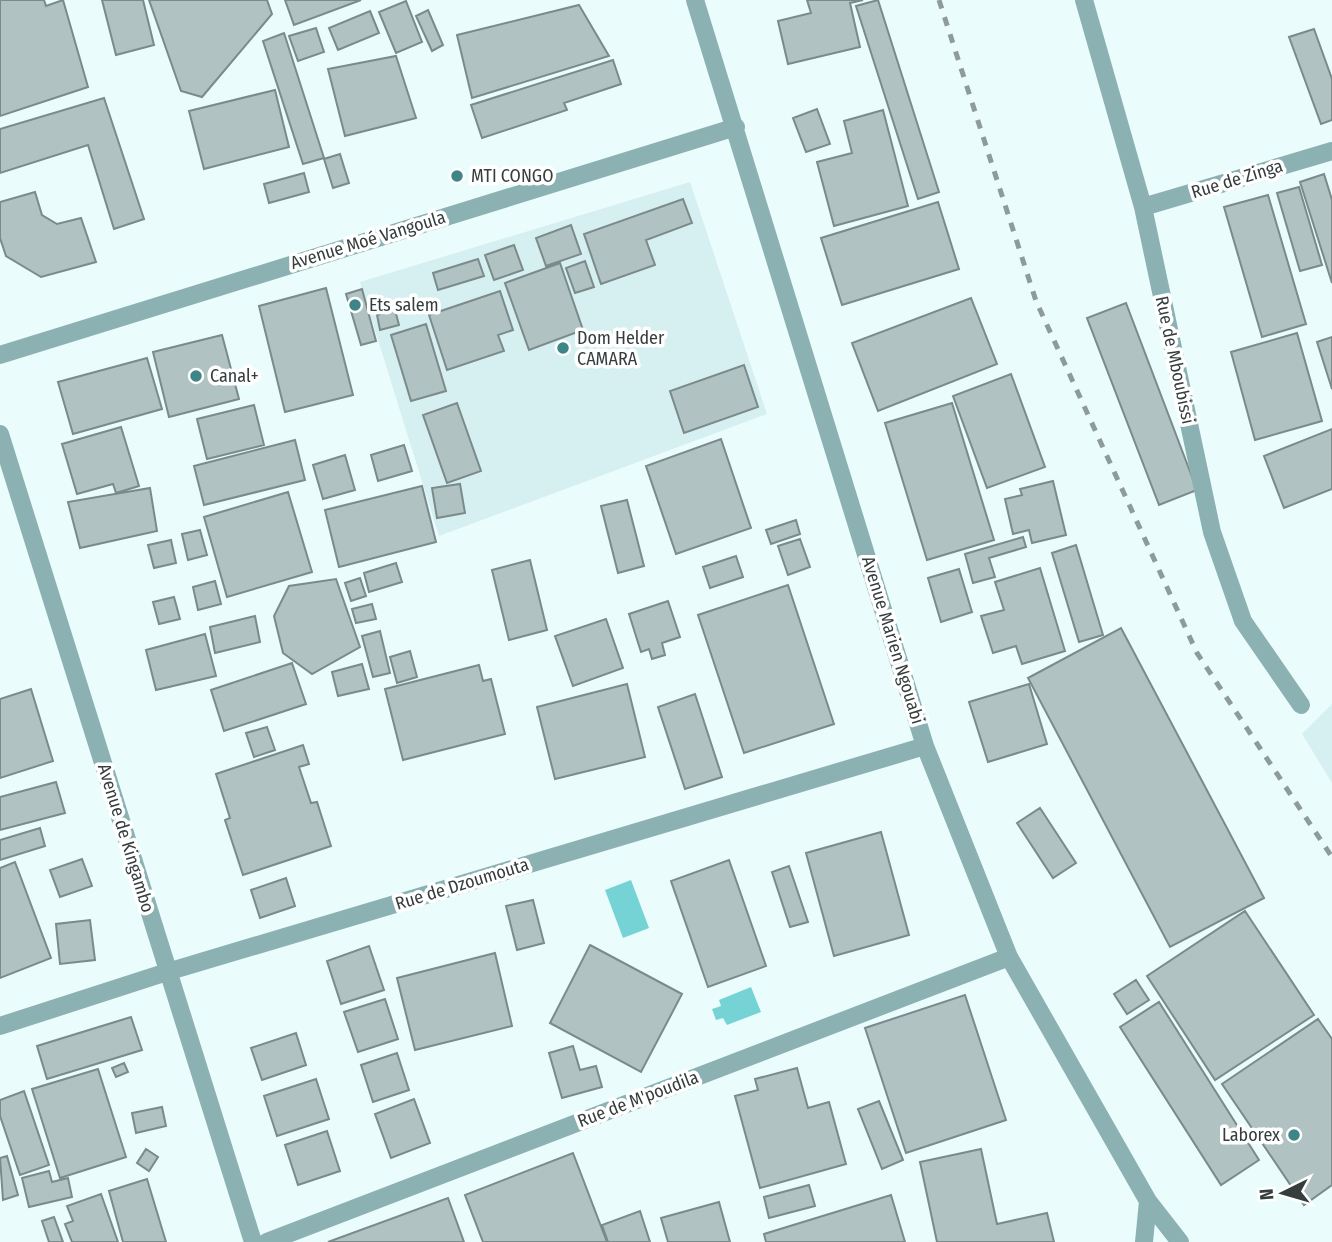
<svg xmlns="http://www.w3.org/2000/svg" width="1332" height="1242" font-family="'Fira Sans Condensed',sans-serif">
	<style>
		.built { fill: #d6eff0 }
		.water { fill: #75d3d5 }
		.building { fill: #b1c2c2; stroke: #7b8a8a; stroke-width: 2 }
		.lines { fill: none; stroke-linecap: round; stroke-linejoin: round }
		.minor { stroke: #8cb1b2; stroke-width: 18 }
		.rail { stroke: #8f9b9b; stroke-width: 5; stroke-dasharray: 9 9; stroke-linecap: butt }
		.poi-dot { fill: #3d8586; stroke: #fff; stroke-width: 2.5 }
		.labels { text-anchor: middle; stroke-width: 7; stroke-linejoin: round; paint-order: stroke }
		.poi-label { font-size: 18px; fill: #363d3d; stroke: #fff; text-anchor: start }
		.street-label { font-size: 18px; fill: #363d3d; stroke: #fff }
	</style>
	<rect width="100%" height="100%" fill="#ebfcfc"/>
	<!-- built -->
	<path class="built" d="M690 182 767 414 439 536 360 282Z
		M1332 704V783L1302 734Z"/>
	<!-- water -->
	<path class="water" d="M631 880 649 928 623 938 605 890Z
		M751 987 761 1012 727 1025 723 1018 716 1020 712 1009 721 1006 719 1000Z"/>
	<!-- building -->
	<path class="building" d="M0 0H44L46 6 63 0 88 87 0 116Z
		M102 0H143L154 45 116 55Z
		M149 0H267L272 14 202 97 181 91Z
		M285 0H361L294 25Z
		M807 0H863L850 3 860 47 788 64 778 21 811 13Z
		M878 0 939 192 918 199 856 6Z
		M406 1 422 42 396 53 379 12Z
		M579 5 609 56 472 98 457 35Z
		M428 10 443 45 432 51 416 16Z
		M370 11 379 33 338 50 329 28Z
		M316 28 324 52 298 61 289 36Z
		M1314 29 1332 79V120L1321 124 1289 37Z
		M284 33 324 158 303 164 263 41Z
		M396 56 416 118 345 136 328 69Z
		M613 60 621 84 564 103 567 110 482 138 471 105Z
		M275 90 289 147 204 169 189 111Z
		M104 98 144 219 114 229 88 145 0 173V129Z
		M817 109 830 144 806 152 793 118Z
		M883 110 908 206 834 226 817 162 852 153 844 121Z
		M340 154 349 183 333 188 324 159Z
		M304 173 309 192 269 203 264 184Z
		M1324 174 1332 200V283L1300 182Z
		M1299 187 1322 265 1300 271 1277 193Z
		M35 192 42 215 57 224 81 218 96 262 41 277 6 256 0 238V202Z
		M1268 195 1306 324 1262 337 1224 207Z
		M683 199 692 223 646 240 655 265 601 284 584 234Z
		M938 202 959 269 842 305 821 238Z
		M571 225 581 254 546 266 536 238Z
		M514 245 523 270 494 280 485 255Z
		M478 259 484 276 438 290 433 273Z
		M585 261 594 287 575 293 566 268Z
		M560 263 583 330 529 350 505 283Z
		M326 288 353 395 285 412 259 306Z
		M362 289 376 341 361 345 346 294Z
		M500 291 513 330 498 335 504 351 447 370 429 315Z
		M971 298 997 364 878 411 852 343Z
		M1126 303 1197 490 1159 505 1087 318Z
		M395 310 399 325 380 330 377 315Z
		M426 324 446 391 411 401 391 335Z
		M1297 333 1322 421 1255 440 1231 352Z
		M222 335 239 399 169 417 153 352Z
		M1332 337V389L1317 342Z
		M147 358 162 409 73 434 58 382Z
		M744 365 758 407 684 433 670 391Z
		M1011 374 1045 467 987 488 953 396Z
		M457 403 481 471 447 483 423 415Z
		M952 403 994 540 927 560 885 423Z
		M254 405 264 445 207 459 197 419Z
		M121 427 139 486 116 493 113 484 77 494 62 444Z
		M1332 429V489L1284 508 1264 456Z
		M721 439 751 528 676 554 646 466Z
		M295 440 305 480 204 505 194 466Z
		M404 445 412 471 378 481 371 455Z
		M345 455 355 490 323 499 313 465Z
		M1053 481 1066 535 1032 543 1029 530 1013 534 1005 499 1022 495 1020 489Z
		M460 484 465 513 437 518 432 488Z
		M422 486 436 542 339 567 325 510Z
		M150 488 157 531 80 548 68 502Z
		M288 492 312 572 227 597 204 517Z
		M627 500 644 566 618 573 601 506Z
		M796 520 800 534 771 544 766 530Z
		M200 530 207 555 188 560 182 534Z
		M1023 537 1026 547 989 558 995 577 973 583 965 554Z
		M800 539 810 567 788 575 778 546Z
		M171 540 176 563 154 568 148 545Z
		M1076 545 1103 635 1079 642 1052 553Z
		M736 556 743 577 710 588 703 567Z
		M530 560 547 630 509 640 492 570Z
		M396 563 402 582 369 592 364 573Z
		M1040 568 1065 651 1022 664 1016 646 993 653 981 616 1004 610 995 582Z
		M959 569 972 612 941 622 928 578Z
		M360 578 366 596 351 601 345 583Z
		M336 579 360 647 312 674 283 653 274 616 289 586Z
		M215 581 221 604 198 610 193 587Z
		M788 585 834 724 744 753 698 615Z
		M174 597 180 619 159 624 153 602Z
		M668 601 680 637 662 643 665 655 652 659 649 649 641 652 629 614Z
		M372 604 376 619 356 623 352 609Z
		M255 616 260 642 215 653 210 627Z
		M606 619 623 668 573 686 555 636Z
		M1121 628 1264 898 1170 947 1028 678Z
		M380 631 390 673 373 677 362 636Z
		M205 634 216 676 156 690 146 650Z
		M410 651 417 677 397 683 390 657Z
		M292 663 306 704 224 731 211 690Z
		M362 664 369 689 338 696 332 672Z
		M479 665 483 681 491 679 505 734 403 760 385 689Z
		M627 684 645 757 555 779 537 707Z
		M1029 684 1047 744 988 762 969 702Z
		M31 689 53 761 0 778V699Z
		M695 694 722 777 685 789 658 707Z
		M267 727 275 750 254 757 246 733Z
		M303 745 309 764 299 767 311 803 317 802 331 846 243 875 225 820 230 818 216 774Z
		M56 782 65 813 0 830V797Z
		M1040 808 1076 863 1053 878 1017 823Z
		M40 828 45 846 0 860V840Z
		M881 832 909 935 834 956 806 853Z
		M82 859 92 886 60 897 50 870Z
		M729 860 766 966 708 987 671 881Z
		M15 862 51 958 0 978V868Z
		M789 866 808 922 790 927 772 872Z
		M286 878 295 906 260 918 251 890Z
		M533 900 544 943 517 950 506 906Z
		M1245 911 1314 1015 1215 1080 1147 976Z
		M90 920 95 960 60 964 56 924Z
		M590 945 682 994 641 1072 550 1023Z
		M369 946 384 990 341 1004 327 961Z
		M495 953 512 1026 415 1050 397 978Z
		M1136 980 1149 1000 1127 1014 1114 994Z
		M965 995 1006 1120 906 1153 865 1028Z
		M385 999 398 1039 358 1052 344 1012Z
		M1159 1002 1259 1160 1221 1185 1120 1027Z
		M131 1017 142 1050 47 1079 37 1046Z
		M1318 1019 1332 1039V1185L1304 1205 1222 1084Z
		M296 1033 306 1065 262 1080 251 1048Z
		M573 1046 580 1070 596 1066 602 1087 562 1098 549 1053Z
		M397 1053 409 1090 373 1102 361 1065Z
		M124 1063 128 1072 116 1077 112 1068Z
		M797 1068 808 1108 829 1102 846 1164 760 1188 735 1096 758 1090 755 1079Z
		M98 1069 126 1157 60 1178 32 1089Z
		M316 1079 329 1119 277 1136 264 1096Z
		M24 1091 49 1165 20 1175 0 1116V1100Z
		M414 1099 430 1143 391 1158 375 1114Z
		M879 1101 903 1160 882 1169 858 1109Z
		M162 1107 166 1126 136 1133 132 1113Z
		M327 1131 340 1171 298 1185 285 1145Z
		M146 1149 158 1157 149 1171 137 1163Z
		M981 1149 997 1224 1047 1213 1054 1242H937L920 1162Z
		M573 1153 607 1242H483L465 1195Z
		M7 1156 18 1195 3 1200 0 1158Z
		M49 1171 52 1182 68 1178 72 1197 29 1207 22 1178Z
		M147 1179 166 1242H123L109 1191Z
		M809 1185 815 1206 769 1218 764 1197Z
		M101 1194 118 1242H72L65 1224 73 1221 67 1206Z
		M891 1195 905 1242H766L764 1234Z
		M448 1198 464 1242H328Z
		M719 1202 730 1242H668L661 1218Z
		M640 1211 650 1242H608L602 1225Z
		M54 1217 63 1242H49L42 1221Z"/>
	<g class="lines">
		<!-- minor -->
		<path class="minor" d="M695 0 925 746 1009 957 1148 1201 1180 1242
			M1084 0 1143 207 1212 532 1243 621 1301 705
			M1143 207 1332 151
			M0 355 736 127
			M0 434 253 1242
			M0 1026 167 972 925 746
			M267 1242 1009 957
			M1144 1242 1148 1201"/>
		<!-- rail -->
		<path class="rail" d="M939 0 1036 301 1197 653 1332 857"/>
	</g>
	<!-- markers -->
	<g class="poi-dot">
		<circle cx="457" cy="176" r="7"/>
		<circle cx="355" cy="305" r="7"/>
		<circle cx="563" cy="348" r="7"/>
		<circle cx="196" cy="376" r="7"/>
		<circle cx="1294" cy="1135" r="7"/>
	</g>
	<g class="labels">
		<!-- poi labels -->
		<g class="poi-label">
			<text x="471" y="182">MTI CONGO</text>
			<text x="369" y="311">Ets salem</text>
			<text x="577" y="344">Dom Helder<tspan x="577" dy="21">CAMARA</tspan></text>
			<text x="210" y="382">Canal+</text>
			<text x="1280" y="1141" text-anchor="end">Laborex</text>
		</g>
		<!-- street labels -->
		<g class="street-label">
			<text transform="translate(1237 179) rotate(-17)" y="6">Rue de Zinga</text>
			<text transform="translate(368 240) rotate(-17)" y="6">Avenue Moé Vangoula</text>
			<text transform="translate(1175 360) rotate(78)" y="6">Rue de Mboubissi</text>
			<text transform="translate(893 640) rotate(73)" y="6">Avenue Marien Ngouabi</text>
			<text transform="translate(126 838) rotate(73)" y="6">Avenue de Kingambo</text>
			<text transform="translate(462 884) rotate(-17)" y="6">Rue de Dzoumouta</text>
			<text transform="translate(638 1099) rotate(-21)" y="6">Rue de M'poudila</text>
		</g>
	</g>
	<!-- north arrow -->
	<g transform="translate(1283 1193) rotate(265)" stroke="#ffffff" stroke-width="5" paint-order="stroke">
	<path d="M0-5L12 26L0 18L-12 26Z" fill="#363d3d"/>
	<text y="-10" font-size="19" font-weight="bold" text-anchor="middle" fill="#363d3d">N</text>
	</g>
</svg>
